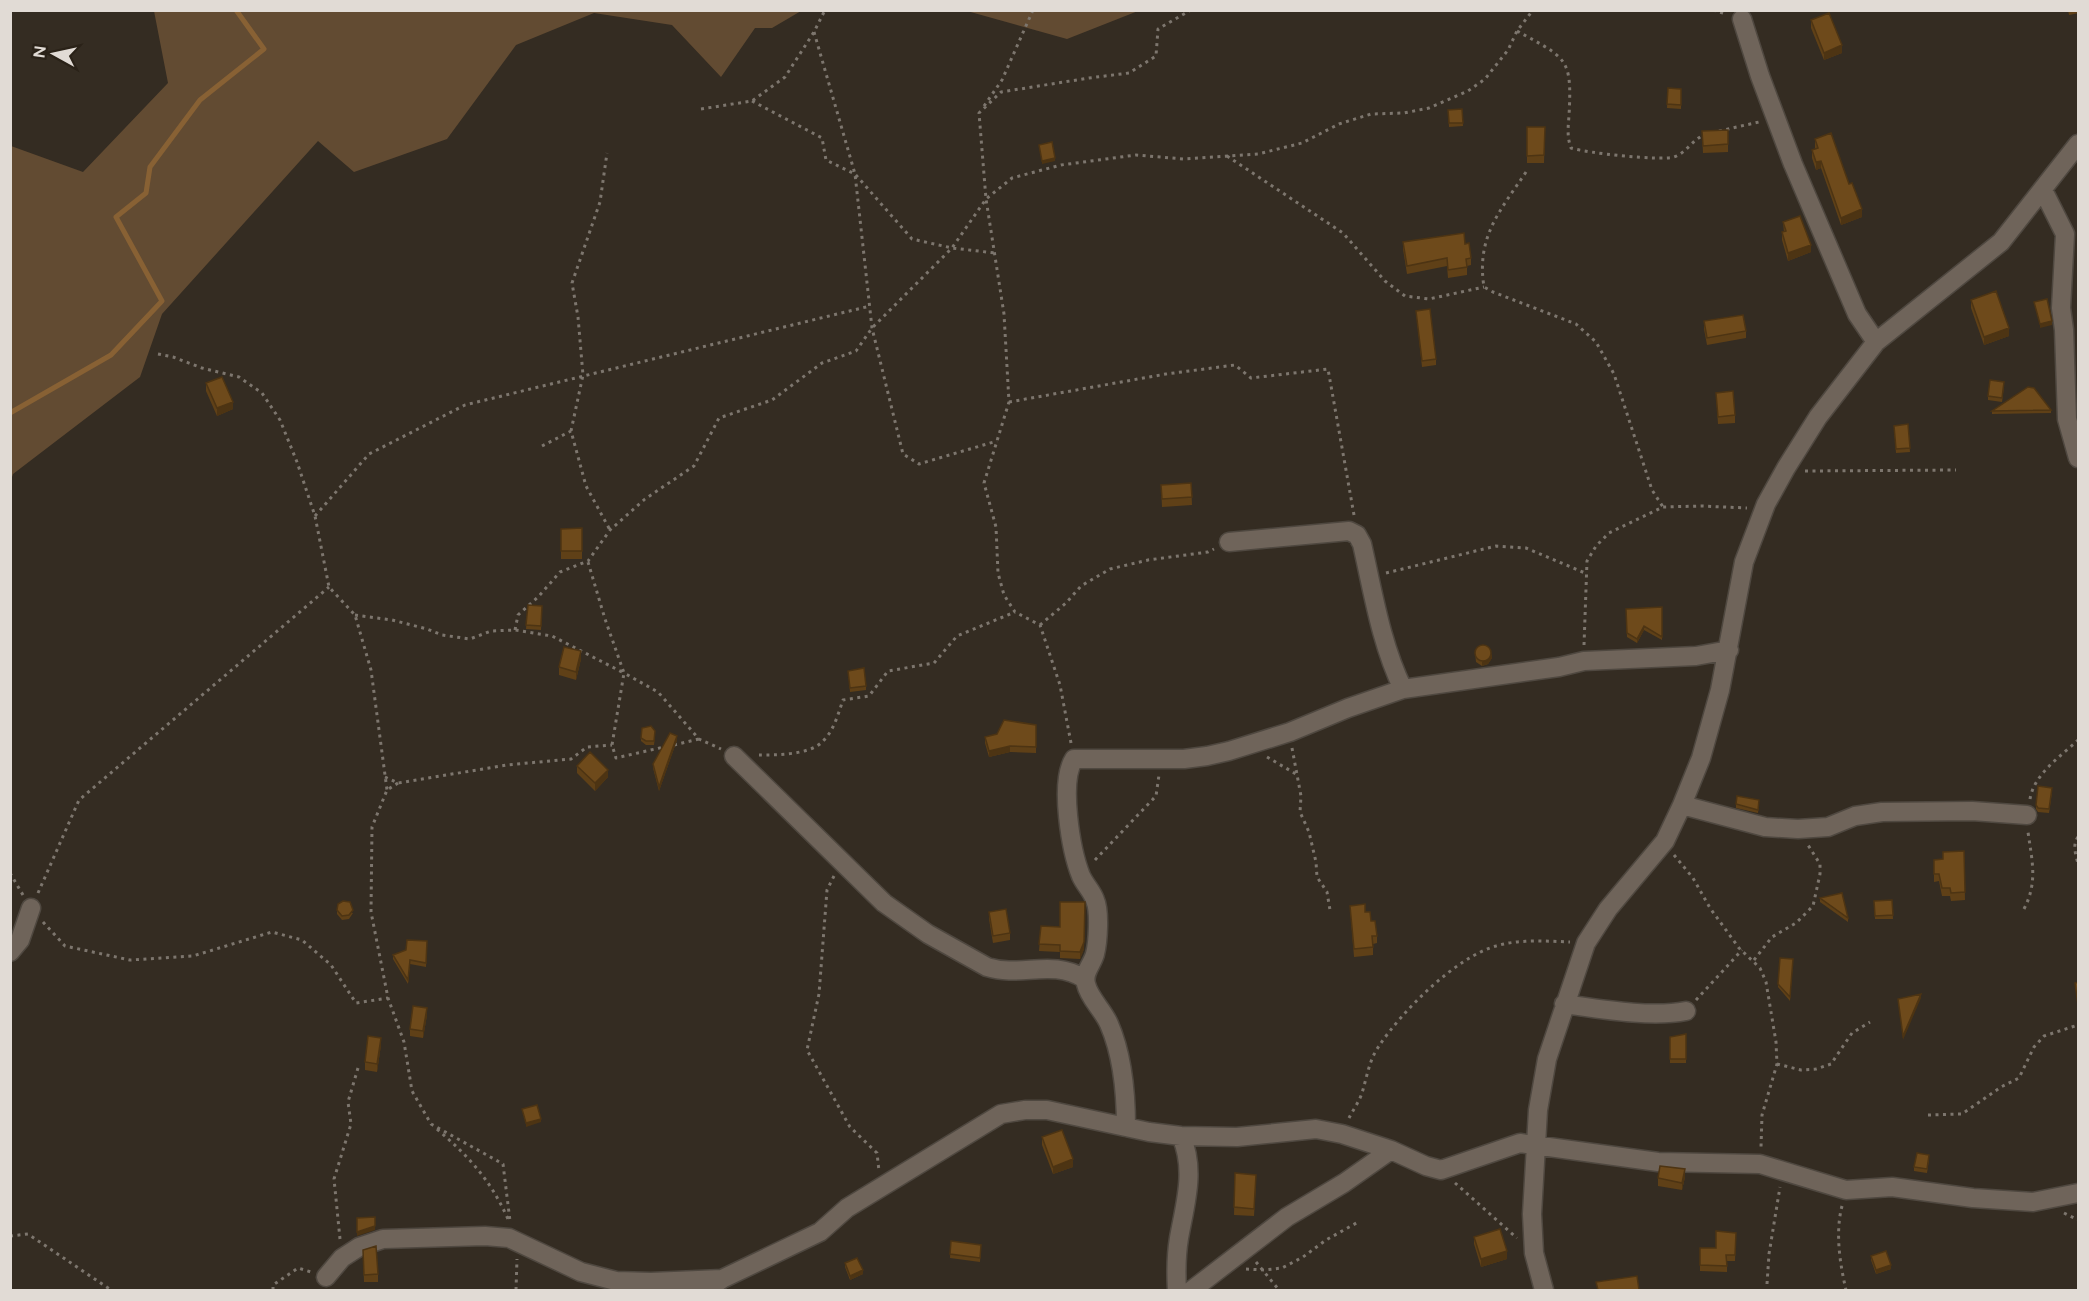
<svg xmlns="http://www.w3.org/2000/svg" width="2089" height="1301" font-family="Figtree,sans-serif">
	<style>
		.green { fill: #624b32 }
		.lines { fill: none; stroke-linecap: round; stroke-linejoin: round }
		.stream { stroke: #886134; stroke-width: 5 }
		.minor-casing { stroke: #4f4840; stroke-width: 21 }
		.path { stroke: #7d766e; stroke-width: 3; stroke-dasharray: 3 4.5; stroke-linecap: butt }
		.minor { stroke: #6f645a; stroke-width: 18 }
		.wall { fill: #5f4017 }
		.shaded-wall { fill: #4d3413 }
		.building { fill: #6e4a1b; stroke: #4d3413; stroke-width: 1.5 }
	</style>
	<rect width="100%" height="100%" fill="#342c22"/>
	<!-- green -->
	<path class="green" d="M154 11V10L801 11 772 28H755L721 77 672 25 594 13 516 45 447 139 354 172 318 141 162 314 140 377 13 474 11 480V146L83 172 168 83Z
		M967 11 1138 10V11L1067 39Z"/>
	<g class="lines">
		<!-- stream -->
		<path class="stream" d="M10 413 111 355 162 301 116 217 146 193 150 167 200 100 264 49 236 10"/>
		<defs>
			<path id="minor" d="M1742 19 1760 76 1793 164 1857 314 1876 342
				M2043 190 2065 234 2061 308 2064 330 2067 419 2078 458
				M1229 542 1349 531 1357 535 1362 544C1373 592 1381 644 1403 689
				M734 756 884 903 928 934 987 967C1022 978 1051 958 1085 979
				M1682 805 1765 827 1798 829 1828 827 1855 816 1882 812 1972 811 2027 815
				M10 952 20 940 31 908
				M1564 1004C1600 1009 1651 1018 1686 1011
				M1126 1127C1126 1092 1123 1056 1109 1024 1103 1010 1089 998 1086 984 1083 972 1092 965 1095 954 1098 942 1100 911 1095 900 1092 891 1085 885 1081 876 1071 851 1059 782 1074 759H1184L1207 756 1229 751 1290 732 1348 708 1403 689 1559 667 1584 661 1696 656 1729 650
				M326 1277 342 1258 359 1247 383 1239 485 1236 509 1238 581 1272 616 1281 651 1282 722 1279
				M706 1290 722 1279 820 1232 847 1208 1001 1114 1025 1110H1047L1149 1132 1181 1136 1237 1137 1316 1129 1342 1134 1391 1150 1426 1166 1441 1170 1520 1143 1658 1162 1760 1164 1846 1190 1892 1187 1973 1198 2033 1202 2078 1193
				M1177 1290C1176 1273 1176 1256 1179 1238 1185 1204 1196 1170 1181 1136
				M1192 1290 1287 1217 1344 1183 1391 1150
				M1544 1290 1534 1253 1532 1214 1538 1110 1547 1059 1586 943 1608 909 1665 841 1682 805 1701 758 1720 690 1744 562 1766 504 1786 468 1818 417 1876 342 2001 242 2078 144"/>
		</defs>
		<!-- minor casing -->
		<use href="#minor" class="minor-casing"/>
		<!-- path -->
		<path class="path" d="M1713 10 1726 14
			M1517 31C1568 59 1572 58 1569 116 1568 128 1567 137 1571 148 1587 153 1659 161 1674 157 1686 153 1692 140 1704 135
			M814 32 855 174 872 328 903 454 919 464 997 441
			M752 101 822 138 826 160 855 174 912 239 952 248 995 253
			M984 106 1002 80 1033 10
			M701 109 752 101 785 77 814 32 825 10
			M1719 131 1759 122
			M1227 156 1343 233 1385 281 1405 296 1429 299 1484 287
			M1526 172C1500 211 1476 237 1484 287L1493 292 1576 324 1596 342 1614 374 1652 490 1663 507
			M158 354 173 357 202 368 239 377 262 393 280 420 297 462 315 516 329 587 355 615 371 670 387 790
			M1009 402 1166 374 1235 365 1251 378 1328 369 1354 515
			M571 431 583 375 578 317 572 283 600 202 607 153
			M542 446 571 431 586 486 610 530
			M1805 471 1956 470
			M315 516 369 454 465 405 870 306
			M588 562 605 619 624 673 658 692 699 739 721 749
			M1386 573 1496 546 1526 548 1585 573
			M355 615 392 620 427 629 442 635 470 639 491 631 515 630 552 636 624 673 612 745 616 758 664 747
			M1040 625 1066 603 1081 586 1110 569 1148 560 1208 552 1214 549
			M515 630 518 615 538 597 560 572 588 561 610 530 645 499 694 466 719 418 772 400 822 363 856 351 872 328 952 248 986 199 1012 178 1061 165 1136 155 1183 159 1258 154 1302 143 1339 124 1371 114 1404 113 1429 108 1468 91 1485 79 1508 50 1517 31 1533 10
			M1584 645 1587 561 1596 546 1609 533 1663 507 1701 506 1747 508
			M1071 743 1060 685 1040 625 1015 612 1004 595 998 573 996 527 984 483 1009 402 1004 314 986 199 979 113 1001 92 1089 78 1129 73 1156 56 1158 29 1191 10
			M674 745 699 739
			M1292 748 1301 796 1300 812 1309 832 1316 862 1317 877 1327 892 1330 910
			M759 755C776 755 809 755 822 742 834 731 838 714 843 700L869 696 888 671 934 663 957 636 1015 612
			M1267 757 1296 774
			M385 777 398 783 507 765 571 759 587 747 612 745
			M398 783 387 790 372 827 371 912 388 998 404 1042 412 1091 431 1124 503 1164 510 1221
			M2030 799C2034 774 2061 756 2078 740
			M2078 837C2072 845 2076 855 2078 864
			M1674 855 1693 878 1710 908 1739 948 1760 968 1766 982 1776 1042 1777 1064 1762 1115 1761 1147
			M1095 860 1156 796 1159 775
			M10 873 23 895
			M834 876 827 890 819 994 807 1050 850 1127 877 1153 879 1171
			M38 893 79 800 329 587
			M2024 909C2038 882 2032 861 2028 832
			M43 922 65 946 130 960 193 956 272 932 302 940 331 965 356 1003 388 998
			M1754 960 1772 937 1796 923 1813 906 1820 874V864L1808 845
			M1696 1000 1742 950
			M1777 1064 1801 1070 1816 1069 1831 1064 1852 1033 1870 1022
			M1928 1115 1962 1114 2001 1087 2019 1078 2034 1047 2044 1036 2078 1025
			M1349 1118C1353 1110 1359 1102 1362 1093 1367 1077 1369 1060 1379 1046 1402 1011 1456 957 1496 946 1519 939 1546 941 1570 942
			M437 1129C469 1157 490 1179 508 1219
			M1455 1183 1517 1238
			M1842 1206C1835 1233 1840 1264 1846 1290
			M2064 1213 2078 1220
			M10 1236 28 1234 111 1290
			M340 1239 334 1179 351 1124 348 1102 358 1068
			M1256 1262 1279 1290
			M1246 1269 1264 1270 1282 1268 1303 1257 1326 1240 1360 1221
			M1767 1284 1769 1254 1780 1187
			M273 1290V1285L298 1268 311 1272
			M516 1290 517 1259"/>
		<!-- minor -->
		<use href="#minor" class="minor"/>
	</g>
	<!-- wall -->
	<path class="wall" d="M2068 10H2079V13L2069 15Z
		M1811 20 1842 53 1824 60 1811 28Z
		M1668 88 1681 89V109L1667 108Z
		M1462 109 1463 126 1449 127 1448 110Z
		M1527 127H1545L1544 163H1527Z
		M1728 130V152L1703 153 1702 131Z
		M1815 139 1849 184 1862 217 1841 225 1821 168 1816 170 1812 158V150L1815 149Z
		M1783 222 1811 252 1788 261 1782 240V232H1784Z
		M1403 242 1465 244 1471 258V265L1467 266V275L1448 278 1447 266 1407 274 1403 249Z
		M1971 300 2009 336 1984 345 1971 308Z
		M1416 311 1436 359V365L1422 367Z
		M1704 321 1746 331V338L1707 345 1704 329Z
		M206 383 233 409 217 416 206 391Z
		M2004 386 2002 402 1988 400V396Z
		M1716 393 1735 415V423L1718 424Z
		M2051 410V413L1992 414V411Z
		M1908 424 1910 452 1896 453 1894 426Z
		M1191 483 1192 505 1162 507 1161 485Z
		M582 528V559H561V529Z
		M528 605 542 606 541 630 526 629Z
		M1662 607V640L1644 630 1637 643 1627 637 1626 609Z
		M1475 652 1492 658 1488 664 1482 666 1476 662Z
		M581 659 576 680 559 675V667Z
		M848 671 866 686V690L850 692Z
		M1036 725V753L1010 752 989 757 985 743V737Z
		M655 735 654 745H646L641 741V738Z
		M677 740 659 791 653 768V764Z
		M577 766 608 777 595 791 577 773Z
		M2052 792 2049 813 2038 812 2036 809V805Z
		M1736 804H1759L1758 813 1736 808Z
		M1964 851 1965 900 1951 901 1950 896H1942L1939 881 1934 882V860L1943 859Z
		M1820 898 1848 918V922L1820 902Z
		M1892 900 1893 919H1875L1874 901Z
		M1350 906 1365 912 1371 921 1377 936V943L1373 944V955L1354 957Z
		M337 910 353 913 349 919 342 920 337 914Z
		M989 912 1010 933V940L993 943 989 919Z
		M1041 926 1084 949 1080 959 1060 958V952L1039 951Z
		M427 941 426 967 410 964 408 984 393 959V955L406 950Z
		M1780 958 1793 959 1790 1001 1778 987Z
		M427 1015 423 1038 410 1036V1029Z
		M1686 1034V1063H1670V1037Z
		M381 1045 377 1072 365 1070V1062Z
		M1042 1137 1073 1167 1053 1174 1042 1145Z
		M1929 1159 1927 1173 1914 1171V1167Z
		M1235 1173 1256 1182 1254 1216 1234 1215Z
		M1685 1177 1682 1190 1658 1186V1178Z
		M1736 1233 1735 1261H1727V1272L1700 1271V1248H1716Z
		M1474 1237 1507 1259 1481 1267 1474 1244Z
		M951 1241 981 1245 980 1262 950 1258Z
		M363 1250 378 1274V1282H364Z
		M1871 1256 1891 1269 1876 1274 1871 1260Z
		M845 1263 863 1274 850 1280 845 1267Z"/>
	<!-- shaded-wall -->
	<path class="shaded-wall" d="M1842 45V53L1824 60V53Z
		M1055 158V161L1042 164V161Z
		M1821 161V168L1816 170V162Z
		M1862 209V217L1841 225V218Z
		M1811 245V252L1788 261V253Z
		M2052 321V325L2040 328V324Z
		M2009 328V336L1984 345V337Z
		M233 402V409L217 416V408Z
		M1644 626V630L1637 643V639Z
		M581 651V659L576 680V672Z
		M1492 654V658L1488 664 1482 666V662Z
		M677 736V740L659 791V787Z
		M1010 746V752L989 757V751Z
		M608 770V777L595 791V783Z
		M1085 902 1084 949 1080 959V952Z
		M1921 994V998L1903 1040V1036Z
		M427 1008V1015L423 1038V1031Z
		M381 1038V1045L377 1072V1064Z
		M541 1119V1122L526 1127V1123Z
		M1073 1159V1167L1053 1174V1167Z
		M1685 1169V1177L1682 1190V1183Z
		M375 1226V1230L357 1236V1232Z
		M1507 1251V1259L1481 1267V1259Z
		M1891 1265V1269L1876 1274V1270Z
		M863 1270V1274L850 1280V1276Z"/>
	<!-- building -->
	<path class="building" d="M1829 13 1842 45 1824 53 1811 20Z
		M1668 88 1681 89V105L1667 104Z
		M1462 109 1463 123H1449L1448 110Z
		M1527 127H1545L1544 155 1527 156Z
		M1728 130V144L1703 146 1702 131Z
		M1831 133 1849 184 1852 183 1862 209 1841 218 1821 161 1816 162 1812 150 1818 148 1815 139Z
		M1052 142 1055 158 1042 161 1039 145Z
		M1800 216 1811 245 1788 253 1782 232 1786 231 1783 222Z
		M1464 233 1465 244 1469 243 1471 258 1466 259 1467 267 1448 270 1447 258 1407 266 1403 242Z
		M1996 291 2009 328 1984 337 1971 300Z
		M2047 299 2052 321 2040 324 2034 302Z
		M1430 309 1436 359 1422 361 1416 311Z
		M1743 315 1746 331 1707 338 1704 321Z
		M222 377 233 402 217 408 206 383Z
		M1990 380 2004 382 2002 398 1988 396Z
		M2028 387 2034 388 2051 410 1992 411Z
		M1733 391 1735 415 1718 417 1716 393Z
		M1908 424 1910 448 1896 449 1894 426Z
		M1191 483 1192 497 1162 499 1161 485Z
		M582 528V551H561V529Z
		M528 605 542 606 541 626 526 625Z
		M1662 607V637L1644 626 1637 639 1627 633 1626 609Z
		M1475 653a8 8 0 1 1 16 0a8 8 0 1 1-16 0Z
		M564 647 581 651 576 672 559 667Z
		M864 668 866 686 850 688 848 671Z
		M1004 720 1036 725V747L1010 746 989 751 985 737 997 734Z
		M651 726 655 731 654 741H646L641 738 642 728Z
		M670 733 677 736 659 787 653 764Z
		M590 752 608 770 595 783 577 766Z
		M2038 786 2052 788 2049 809 2038 808 2036 805Z
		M1737 796 1759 800 1758 810 1736 804Z
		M1964 851 1965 892 1951 893 1950 888H1942L1939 874H1934V860L1943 859V852Z
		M1842 893 1848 918 1820 898Z
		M1892 900 1893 915 1875 916 1874 901Z
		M343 901 350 902 353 910 349 915 342 916 337 910 338 904Z
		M1060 902H1085L1084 942 1080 952 1060 951V945L1039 944 1041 926 1060 927Z
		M1365 904V912H1370L1371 921H1375L1377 936H1372L1373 947 1354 949 1350 906Z
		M1006 909 1010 933 993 936 989 912Z
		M407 940 427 941 426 963 410 960 408 980 393 955 406 950Z
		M1780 958 1793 959 1790 997 1778 984Z
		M2079 982V1005H2078L2075 983Z
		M1921 994 1903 1036 1898 999Z
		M413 1006 427 1008 423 1031 410 1029Z
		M1686 1034V1059H1670V1037Z
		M368 1036 381 1038 377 1064 365 1062Z
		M537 1105 541 1119 526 1123 522 1109Z
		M1062 1130 1073 1159 1053 1167 1042 1137Z
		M1917 1153 1929 1155 1927 1169 1914 1167Z
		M1660 1166 1685 1169 1682 1183 1658 1178Z
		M1235 1173 1256 1175 1254 1209 1234 1207Z
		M375 1217V1226L357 1232V1218Z
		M1500 1229 1507 1251 1481 1259 1474 1237Z
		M1716 1231 1736 1233 1735 1255H1726L1727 1266 1700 1265V1248H1716Z
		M951 1241 981 1245 980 1258 950 1254Z
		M376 1246 378 1274 364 1275 363 1250Z
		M1886 1251 1891 1265 1876 1270 1871 1256Z
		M857 1258 863 1270 850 1276 845 1263Z
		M1637 1276 1639 1290H1598L1596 1282Z"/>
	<!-- border -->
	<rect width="2089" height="1301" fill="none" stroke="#e1dbd5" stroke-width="24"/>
	<!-- north arrow -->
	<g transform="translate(54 54) rotate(278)" stroke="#2a2218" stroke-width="4.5" paint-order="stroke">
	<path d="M0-4.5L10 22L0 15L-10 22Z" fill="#e1dbd5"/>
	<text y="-9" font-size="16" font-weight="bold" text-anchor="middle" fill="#e1dbd5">N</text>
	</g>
</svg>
